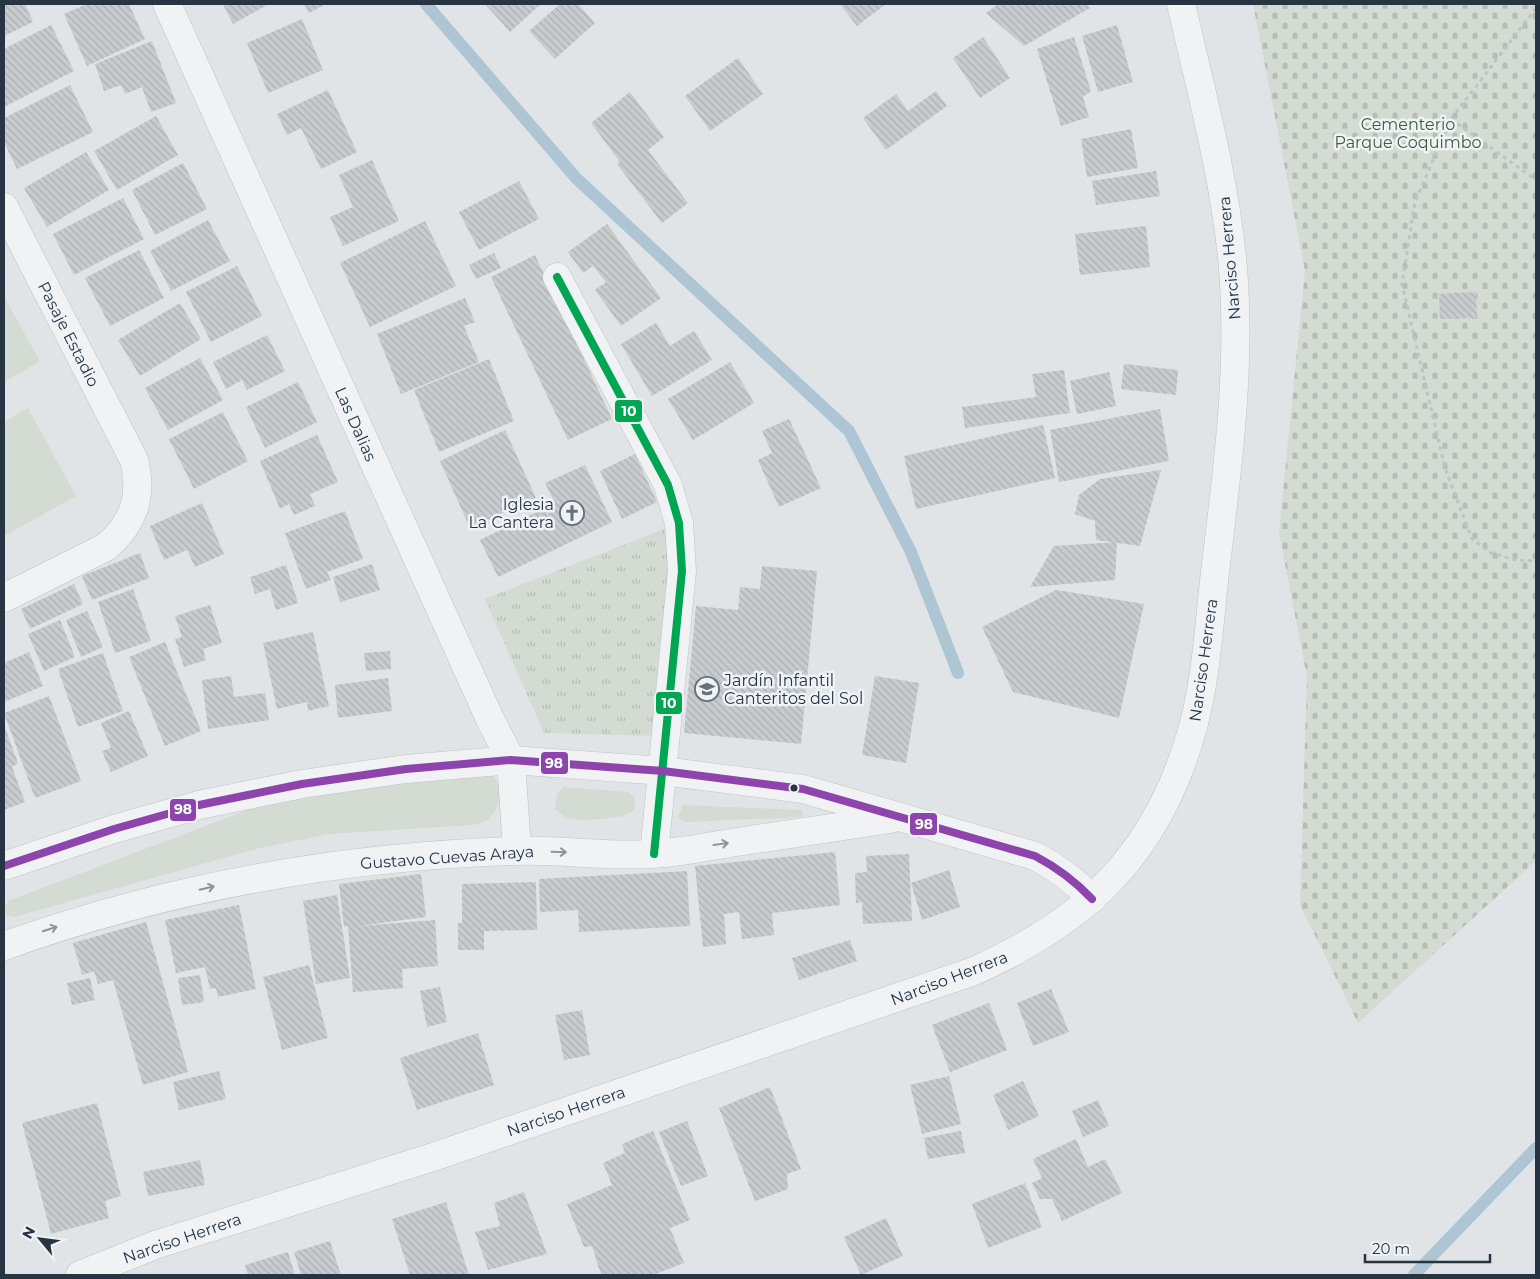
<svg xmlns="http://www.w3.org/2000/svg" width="1540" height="1279" font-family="Montserrat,sans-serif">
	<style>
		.green { fill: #d3dbd2 }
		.cemetery { fill: url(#cemetery-stones) }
		.park { fill: url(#park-tufts) }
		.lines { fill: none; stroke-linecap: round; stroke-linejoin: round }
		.stream { stroke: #aec5d3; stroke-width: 12 }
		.building { fill: url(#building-back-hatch) }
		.minor-casing { stroke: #bfc2c5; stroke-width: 29 }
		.tertiary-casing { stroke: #bfc2c5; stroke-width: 29 }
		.path { stroke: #bfc3c5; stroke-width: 3; stroke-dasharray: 4 4; stroke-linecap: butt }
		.minor { stroke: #f1f2f3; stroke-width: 28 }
		.tertiary { stroke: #f1f2f3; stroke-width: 28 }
		.bus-1-casing { stroke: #eff3f7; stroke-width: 11 }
		.bus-2-casing { stroke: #eff3f7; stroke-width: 11 }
		.bus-1 { stroke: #00a651; stroke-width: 8 }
		.bus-2 { stroke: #8e44ad; stroke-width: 8 }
		.oneway { stroke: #8c939a }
		.bus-dot { fill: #273441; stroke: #eff3f7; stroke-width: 2 }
		.labels { text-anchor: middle; stroke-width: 5; stroke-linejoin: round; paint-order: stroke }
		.park-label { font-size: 16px; fill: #415e33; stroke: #eff3f7 }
		.street-label { font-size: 16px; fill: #273441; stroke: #eff3f7 }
		.poi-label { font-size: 16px; fill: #273441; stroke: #eff3f7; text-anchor: end }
		.line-badge { stroke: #eff3f7; stroke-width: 2 }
		.badge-label { font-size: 14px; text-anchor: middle; font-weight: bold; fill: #fff }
	</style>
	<defs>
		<pattern id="cemetery-stones" width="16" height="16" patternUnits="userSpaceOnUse" patternTransform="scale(1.25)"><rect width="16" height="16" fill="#d3dbd2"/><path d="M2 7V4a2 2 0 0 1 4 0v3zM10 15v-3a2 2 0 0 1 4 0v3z" fill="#b5bdb6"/></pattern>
		<pattern id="park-tufts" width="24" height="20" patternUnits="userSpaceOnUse" patternTransform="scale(1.25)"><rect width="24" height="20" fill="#d3dbd2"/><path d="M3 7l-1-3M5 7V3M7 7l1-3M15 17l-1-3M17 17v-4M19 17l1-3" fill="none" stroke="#b5bdb6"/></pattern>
		<pattern id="building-back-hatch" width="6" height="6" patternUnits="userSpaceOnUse" patternTransform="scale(1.25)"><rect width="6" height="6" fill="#c9cccf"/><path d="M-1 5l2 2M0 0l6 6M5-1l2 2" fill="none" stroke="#adb0b3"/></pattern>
	</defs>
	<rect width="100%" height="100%" fill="#e1e4e7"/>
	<!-- green -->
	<path class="green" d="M4 297 40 361 4 382Z
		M28 408 76 496 4 536V422Z
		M487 770C506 788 502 801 489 820L473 825 329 834 260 848 14 917 6 915 4 909 8 901 266 803Z
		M563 787 628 792 635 798C635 803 636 809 631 812 623 819 582 821 572 819 565 818 560 813 555 809L557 794Z
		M683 805 802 810 803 814 802 817 685 822 678 817Z"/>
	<!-- cemetery -->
	<path class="cemetery" d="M1253 4H1536V861L1358 1023 1300 905 1307 677 1279 533 1305 271Z"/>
	<!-- park -->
	<path class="park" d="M669 527V589L655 736 544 733 485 599Z"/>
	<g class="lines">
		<!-- stream -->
		<path class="stream" d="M426 4 576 178 849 431 911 552 958 673
			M1414 1275 1536 1148"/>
	</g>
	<!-- building -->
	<path class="building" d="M4 4H25L33 22 4 36Z
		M87 4H129L145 39 87 66 64 14Z
		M223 4H269L233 24Z
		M304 4H326L309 13Z
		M485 4H541L510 32Z
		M560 4H578L595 23 555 59 529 31Z
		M840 4H886L857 26Z
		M998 4H1087L1090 8 1024 46 986 13Z
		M302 19 323 70 268 93 247 43Z
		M51 25 74 71 4 107V49Z
		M1117 25 1133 82 1098 92 1082 36Z
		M983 37 1010 78 980 98 953 58Z
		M1074 37 1091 91 1083 97 1089 117 1061 126 1037 49Z
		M152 41 176 103 151 112 142 87 125 94 121 85 104 91 95 64Z
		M738 58 763 94 710 131 685 96Z
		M70 85 93 132 17 169 4 142V118Z
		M328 90 357 152 321 169 301 128 287 135 277 114Z
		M936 91 947 106 886 150 863 118 896 94 908 111Z
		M630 92 664 137 648 150 688 203 662 223 617 164 620 162 591 123Z
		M156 116 178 155 117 190 94 151Z
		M1131 129 1138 168 1087 177 1081 139Z
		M86 152 109 190 47 227 24 188Z
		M372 160 399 221 343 246 330 217 353 207 339 175Z
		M183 163 207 209 155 235 132 190Z
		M1156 171 1160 196 1096 205 1092 181Z
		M519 181 539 219 479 250 459 212Z
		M123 198 144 239 74 275 53 234Z
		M208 220 230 261 171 291 150 251Z
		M425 221 456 286 370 327 340 263Z
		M607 224 661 298 621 326 595 290 606 282 593 266 583 273 568 252Z
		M1146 226 1150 267 1080 275 1075 234Z
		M139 250 164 298 110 326 85 278Z
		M494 253 501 268 476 279 469 265Z
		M535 255 612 419 568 440 491 277Z
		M237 266 262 316 211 342 186 292Z
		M1476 292 1477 318 1440 319 1439 294Z
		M465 298 475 322 464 326 479 362 401 394 377 334Z
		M180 303 201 339 140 376 118 340Z
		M656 323 670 346 694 331 712 360 652 396 621 344Z
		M267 335 285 371 247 390 242 380 226 389 213 362Z
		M200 358 223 400 168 430 145 388Z
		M489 359 514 421 439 452 414 390Z
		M730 362 754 403 693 440 668 399Z
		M1124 364 1178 370 1176 395 1121 389Z
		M1064 370 1070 413 965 428 962 407 1036 397 1032 374Z
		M1109 372 1116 406 1077 414 1070 381Z
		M298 382 317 422 265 448 246 407Z
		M1160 409 1169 461 1059 482 1050 430Z
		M223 412 248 461 194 489 169 439Z
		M789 419 821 488 779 507 758 460 772 453 762 431Z
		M1043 425 1055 478 916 509 904 456Z
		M505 430 536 498 470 528 440 461Z
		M317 435 338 482 310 494 315 506 294 515 289 504 280 509 260 461Z
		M635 454 657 502 622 519 600 471Z
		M585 465 612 522 498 577 480 540 555 503 545 483Z
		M1161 470 1140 546 1096 540 1095 521 1075 514 1079 495 1100 479Z
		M202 503 224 554 195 567 187 550 164 560 150 526Z
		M345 511 363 559 327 572 331 580 306 589 285 533Z
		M1117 542 1115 580 1030 587 1054 546Z
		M140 553 149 578 92 600 82 576Z
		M372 564 380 590 340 602 333 577Z
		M286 565 298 603 276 610 270 589 255 594 250 577Z
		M762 566 817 571 801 744 684 733 696 606 738 610 740 587 760 589Z
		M74 584 83 604 30 629 21 609Z
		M133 589 151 641 115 653 98 602Z
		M1056 590 1144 604 1119 718 1013 692 982 627Z
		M210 605 222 643 203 649 206 660 184 667 175 639 182 637 175 616Z
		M87 611 103 647 81 657 66 620Z
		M60 620 75 657 44 671 28 634Z
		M313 632 329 706 308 711 307 702 277 709 263 643Z
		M165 642 201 731 165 746 129 657Z
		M390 651 391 669 366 671 364 653Z
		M29 652 43 686 4 702V663Z
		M103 653 123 711 78 727 58 669Z
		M231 676 234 697 265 693 269 720 208 729 202 680Z
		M875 676 919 683 906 763 862 755Z
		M388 678 392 711 338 718 335 685Z
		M49 696 81 781 35 798 4 713Z
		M129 711 148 756 111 772 102 751 111 748 101 723Z
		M4 725 18 763 12 767 25 802 4 810Z
		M835 852 840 905 772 913 774 935 742 939 739 912 724 914 726 944 703 947 695 866Z
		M909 854 912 921 863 924 862 902 856 903 855 873 867 872 866 856Z
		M949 870 960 907 922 920 911 883Z
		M687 871 690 926 579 932 578 910 540 912 539 879Z
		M421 874 426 917 358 926 435 920 438 966 402 969 403 988 353 992 348 926 344 927 339 884Z
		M536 882 537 930 484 931V950H458V923H462V884Z
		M337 895 350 978 316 984 303 901Z
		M239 905 256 989 218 997 216 988 210 989 205 967 176 973 165 920Z
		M146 922 188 1072 143 1085 113 980 98 984 94 971 82 975 73 943Z
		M850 940 857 961 799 980 792 958Z
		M309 965 328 1038 282 1050 263 977Z
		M200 975 204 1002 182 1005 178 978Z
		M90 978 95 1000 72 1005 67 983Z
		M440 987 447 1022 427 1027 420 991Z
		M1051 989 1069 1032 1033 1046 1017 1003Z
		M989 1003 1007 1050 950 1072 932 1025Z
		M582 1010 590 1055 564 1060 555 1015Z
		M478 1033 494 1085 417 1110 400 1058Z
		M219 1071 226 1099 179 1110 173 1082Z
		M949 1076 961 1124 922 1134 910 1085Z
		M1023 1081 1039 1116 1008 1130 993 1095Z
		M770 1087 801 1169 787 1174 788 1189 755 1201 719 1108Z
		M1098 1100 1109 1126 1083 1137 1072 1111Z
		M97 1103 121 1196 105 1201 109 1218 51 1234 22 1123Z
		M687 1121 708 1176 681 1186 659 1132Z
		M653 1131 690 1220 670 1228 684 1263 653 1275H601L592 1246 584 1247 567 1204 612 1185 603 1163 625 1153 622 1144Z
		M961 1131 965 1153 928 1159 924 1138Z
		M1076 1139 1088 1167 1105 1159 1122 1193 1062 1221 1052 1199H1040L1032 1183 1042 1178 1033 1159Z
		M200 1160 205 1185 148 1196 143 1172Z
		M1025 1183 1042 1227 988 1248 972 1204Z
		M524 1192 547 1254 488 1270 475 1232 500 1226 494 1203Z
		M446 1202 469 1275H410L392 1219Z
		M886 1218 903 1256 861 1275 844 1237Z
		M330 1241 341 1275H301L294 1252Z
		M288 1252 295 1275H248L245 1265Z"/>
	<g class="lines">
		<defs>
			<path id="minor" d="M167 4 490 719 511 760 517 850
				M4 207 134 460C143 496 134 523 106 547L4 598
				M557 277 668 485 679 523 682 571 654 854
				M4 866 114 829 199 805 302 784 406 769 511 760 663 771 803 789 1035 856C1058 868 1075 881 1092 899
				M4 946C168 887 340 857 513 851 560 849 607 857 654 854 679 853 705 847 730 843 784 835 837 827 891 819"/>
			<path id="tertiary" d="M80 1275 155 1245 433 1157 974 971C1086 921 1156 855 1191 734 1207 680 1209 620 1216 564 1228 465 1241 367 1233 268 1225 178 1201 91 1181 4"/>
		</defs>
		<!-- minor casing -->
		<use href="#minor" class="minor-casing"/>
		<!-- tertiary casing -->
		<use href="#tertiary" class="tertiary-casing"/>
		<!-- path -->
		<path class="path" d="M1536 8 1451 119 1415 202 1402 284 1445 468 1472 539 1491 553 1516 560 1536 561
			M1451 119 1536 180"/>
		<!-- minor -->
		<use href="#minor" class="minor"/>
		<!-- tertiary -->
		<use href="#tertiary" class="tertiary"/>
		<defs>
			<path id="bus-1" d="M557 277 668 485 679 523 682 571 654 854"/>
			<path id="bus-2" d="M4 866 114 829 199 805 302 784 406 769 511 760 663 771 803 789 1035 856C1058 868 1075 881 1092 899"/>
		</defs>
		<!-- bus-1 casing -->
		<use href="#bus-1" class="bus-1-casing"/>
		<!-- bus-2 casing -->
		<use href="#bus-2" class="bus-2-casing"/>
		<!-- bus-1 -->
		<use href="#bus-1" class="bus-1"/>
		<!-- bus-2 -->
		<use href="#bus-2" class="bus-2"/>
	</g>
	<!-- one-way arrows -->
	<defs><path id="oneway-shaft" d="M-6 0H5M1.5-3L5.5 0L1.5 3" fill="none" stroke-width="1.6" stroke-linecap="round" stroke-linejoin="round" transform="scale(1.25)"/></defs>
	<g class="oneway">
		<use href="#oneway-shaft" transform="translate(721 844) rotate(-8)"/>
		<use href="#oneway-shaft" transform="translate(559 852) rotate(2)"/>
		<use href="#oneway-shaft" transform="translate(207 888) rotate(-13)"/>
		<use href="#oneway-shaft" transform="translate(50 929) rotate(-18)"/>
	</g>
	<!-- icons -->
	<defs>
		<symbol id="church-ring" viewBox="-11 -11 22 22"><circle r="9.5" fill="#eff3f7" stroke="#68727b" stroke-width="1.5"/><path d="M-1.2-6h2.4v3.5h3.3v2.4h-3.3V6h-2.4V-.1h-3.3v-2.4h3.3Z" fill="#68727b"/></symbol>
		<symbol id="school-ring" viewBox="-11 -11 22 22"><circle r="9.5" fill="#eff3f7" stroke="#68727b" stroke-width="1.5"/><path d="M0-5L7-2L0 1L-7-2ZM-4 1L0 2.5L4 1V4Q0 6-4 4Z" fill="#68727b"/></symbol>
	</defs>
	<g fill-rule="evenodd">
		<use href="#church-ring" x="558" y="499" width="28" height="28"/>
		<use href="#school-ring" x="693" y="675" width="28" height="28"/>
	</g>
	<!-- markers -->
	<circle class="bus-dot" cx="794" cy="788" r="4.5"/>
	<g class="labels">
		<!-- park labels -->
		<g class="park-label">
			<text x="1408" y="130">Cementerio<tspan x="1408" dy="18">Parque Coquimbo</tspan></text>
		</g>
		<!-- street labels -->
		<g class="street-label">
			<text transform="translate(1229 258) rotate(-95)" y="6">Narciso Herrera</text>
			<text transform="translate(69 334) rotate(63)" y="6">Pasaje Estadio</text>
			<text transform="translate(356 424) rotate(66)" y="6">Las Dalias</text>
			<text transform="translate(1203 660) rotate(-82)" y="6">Narciso Herrera</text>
			<text transform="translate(447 857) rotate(-4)" y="6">Gustavo Cuevas Araya</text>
			<text transform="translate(949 978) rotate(-21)" y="6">Narciso Herrera</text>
			<text transform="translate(566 1111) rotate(-19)" y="6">Narciso Herrera</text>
			<text transform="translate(182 1238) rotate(-19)" y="6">Narciso Herrera</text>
		</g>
		<!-- poi labels -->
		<g class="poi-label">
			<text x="554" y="510">Iglesia<tspan x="554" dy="18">La Cantera</tspan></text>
			<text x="724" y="686" text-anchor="start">Jardín Infantil<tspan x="724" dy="18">Canteritos del Sol</tspan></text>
		</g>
	</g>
	<g class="line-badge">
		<rect x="614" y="399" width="29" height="24" rx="5" fill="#00a651"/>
		<rect x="655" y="691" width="28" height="24" rx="5" fill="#00a651"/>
		<rect x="540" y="751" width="29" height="24" rx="5" fill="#8e44ad"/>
		<rect x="169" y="798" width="28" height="24" rx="5" fill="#8e44ad"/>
		<rect x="909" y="812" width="29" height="24" rx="5" fill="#8e44ad"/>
	</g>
	<g class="badge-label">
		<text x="629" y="416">10</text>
		<text x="669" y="708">10</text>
		<text x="554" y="768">98</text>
		<text x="183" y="814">98</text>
		<text x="924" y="829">98</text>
	</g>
	<!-- border -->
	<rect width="1540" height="1279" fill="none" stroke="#273441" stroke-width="10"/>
	<!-- north arrow -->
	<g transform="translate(40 1239) rotate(299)" stroke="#eff3f7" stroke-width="4" paint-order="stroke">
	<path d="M0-4L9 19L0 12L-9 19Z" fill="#273441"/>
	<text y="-8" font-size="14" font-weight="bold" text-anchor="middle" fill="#273441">N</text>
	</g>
	<!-- scale -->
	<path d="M1365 1254v8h125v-8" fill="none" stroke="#273441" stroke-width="2.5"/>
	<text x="1372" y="1254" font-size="15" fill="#273441" stroke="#eff3f7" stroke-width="4" paint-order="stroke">20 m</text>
</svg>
